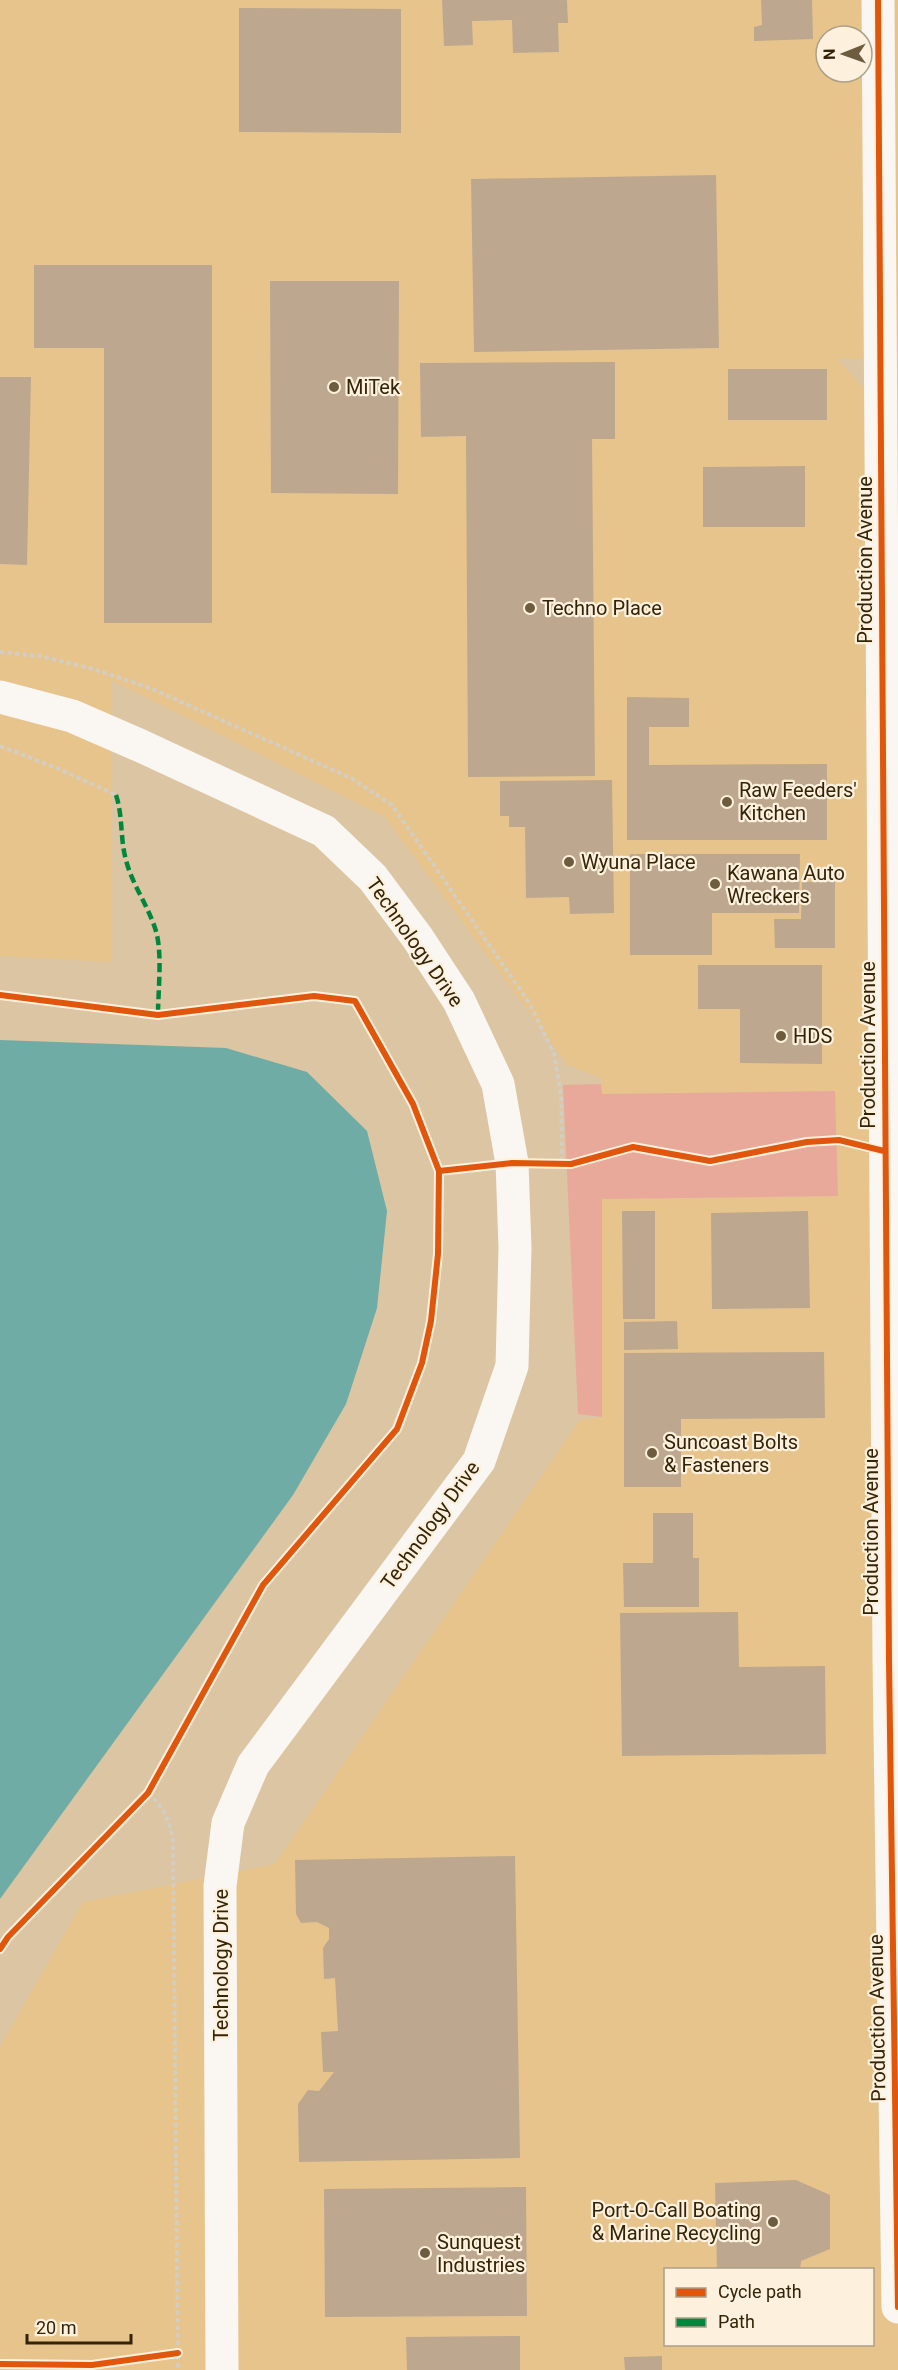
<svg xmlns="http://www.w3.org/2000/svg" width="898" height="2370" font-family="Roboto,sans-serif">
	<style>
		.built { fill: #e6c48c; fill-rule: evenodd }
		.green { fill: #e9a99a }
		.water { fill: #6eaca5 }
		.building { fill: #bda88f }
		.lines { fill: none; stroke-linecap: round; stroke-linejoin: round }
		.path { stroke: #d4cdc1; stroke-width: 4; stroke-dasharray: 4.5 3; stroke-linecap: butt }
		.minor { stroke: #faf6f1; stroke-width: 33 }
		.quiet { stroke: #00873e; stroke-width: 4.5; stroke-dasharray: 9 4.5; stroke-linecap: butt }
		.cycleway-casing { stroke: #fdf1de; stroke-width: 10 }
		.cycleway { stroke: #df560c; stroke-width: 6 }
		.poi-dot { fill: #6e5c3e; stroke: #fdf1de; stroke-width: 2 }
		.labels { text-anchor: middle; stroke-width: 4.5; stroke-linejoin: round; paint-order: stroke }
		.poi-label { font-size: 20px; fill: #332408; stroke: #fdf1de; text-anchor: start }
		.street-label { font-size: 20px; fill: #332408; stroke: #fdf1de }
	</style>
	<rect width="100%" height="100%" fill="#dbc5a2"/>
	<!-- built -->
	<path class="built" d="M0 0H898V358L837 359 898 425V2370H0V2047L83 1902 275 1864 580 1420 602 1417V1199L838 1196 835 1091 601 1094V1078L568 1065 385 817 111 680 112 962 0 956ZM826 36H862V72H826ZM666 2270H872V2344H666Z"/>
	<!-- green -->
	<path class="green" d="M601 1084 602 1094 835 1091 838 1196 602 1199V1417L578 1414 563 1085Z"/>
	<!-- water -->
	<path class="water" d="M0 1040 226 1048 307 1072 367 1131 387 1211 377 1308 346 1404 293 1495 0 1899Z"/>
	<!-- building -->
	<path class="building" d="M442 0H567L568 23H558L559 52 513 53 512 20 472 21 473 45 444 46Z
		M761 0H812L813 39 754 41V27L762 25Z
		M239 8 401 9V133L239 132Z
		M716 175 719 348 474 352 471 179Z
		M34 265H212V623H104V348H34Z
		M270 281H399L398 494 271 493Z
		M615 362V439H592L595 776 468 777 466 436 421 437 420 363Z
		M728 369H827V420H728Z
		M0 377H31L27 565 0 564Z
		M805 466V527H703V467Z
		M627 697 689 698V727H649V765L827 764V840H627Z
		M612 780 614 913 570 914 569 897 526 898 525 827H509V816H500V781Z
		M630 854H800L799 913H712V955H630Z
		M835 881V948H775L774 919H801L802 882Z
		M698 965H822V1064L740 1063V1009H698Z
		M622 1211H655V1319H623Z
		M808 1211 810 1308 712 1309 711 1213Z
		M677 1321 678 1349 624 1350V1322Z
		M824 1352 825 1418 681 1419V1487H624V1353Z
		M653 1513H693V1558H699V1607H624L623 1563H653Z
		M738 1612 739 1667 825 1666 826 1754 622 1756 620 1613Z
		M515 1856 520 2158 299 2162 298 2104 308 2090 319 2091 334 2072H323L321 2032 338 2031 335 1978 324 1979 323 1948 329 1939V1928L317 1922 301 1923 296 1914 295 1860Z
		M796 2180 830 2195V2249L801 2261 800 2270H717L715 2183Z
		M526 2187 527 2316 325 2317 324 2189Z
		M520 2336V2370H407L406 2337Z
		M662 2356V2370H625L624 2357Z"/>
	<g class="lines">
		<!-- path -->
		<path class="path" d="M0 652 40 656 93 669 150 688 351 778 392 805 530 1004 554 1054 561 1095 562 1164
			M0 746 59 769 116 795
			M148 1793C164 1807 169 1820 173 1840L178 2370"/>
		<!-- minor -->
		<path class="minor" d="M878 0 889 1660 898 2307
			M0 697 72 716 141 746 324 831 373 878 417 937 459 1001 498 1084 512 1163 515 1248 512 1366 479 1461 253 1765 228 1823 220 1886 222 2370"/>
		<!-- quiet -->
		<path class="quiet" d="M116 795C123 816 120 839 126 860 132 884 147 904 155 928 163 951 158 990 158 1015"/>
		<defs>
			<path id="cycleway" d="M878 0 889 1660 898 2307
				M0 995 158 1015 314 996 355 1001 413 1104 439 1171 438 1254 431 1321 422 1363 397 1429 263 1585 148 1793 8 1937 0 1949
				M439 1171 512 1163 571 1164 633 1147 710 1161 807 1142 839 1140 884 1151
				M0 2364 92 2365 178 2353"/>
		</defs>
		<!-- cycleway casing -->
		<use href="#cycleway" class="cycleway-casing"/>
		<!-- cycleway -->
		<use href="#cycleway" class="cycleway"/>
	</g>
	<!-- markers -->
	<g class="poi-dot">
		<circle cx="334" cy="387" r="6"/>
		<circle cx="530" cy="608" r="6"/>
		<circle cx="727" cy="802" r="6"/>
		<circle cx="569" cy="862" r="6"/>
		<circle cx="715" cy="884" r="6"/>
		<circle cx="781" cy="1036" r="6"/>
		<circle cx="652" cy="1453" r="6"/>
		<circle cx="773" cy="2222" r="6"/>
		<circle cx="425" cy="2253" r="6"/>
	</g>
	<g class="labels">
		<!-- poi labels -->
		<g class="poi-label">
			<text x="346" y="394">MiTek</text>
			<text x="542" y="615">Techno Place</text>
			<text x="739" y="797">Raw Feeders'<tspan x="739" dy="23">Kitchen</tspan></text>
			<text x="581" y="869">Wyuna Place</text>
			<text x="727" y="880">Kawana Auto<tspan x="727" dy="23">Wreckers</tspan></text>
			<text x="793" y="1043">HDS</text>
			<text x="664" y="1449">Suncoast Bolts<tspan x="664" dy="23">&amp; Fasteners</tspan></text>
			<text x="761" y="2217" text-anchor="end">Port-O-Call Boating<tspan x="761" dy="23">&amp; Marine Recycling</tspan></text>
			<text x="437" y="2249">Sunquest<tspan x="437" dy="23">Industries</tspan></text>
		</g>
		<!-- street labels -->
		<g class="street-label">
			<text transform="translate(865 560) rotate(-90)" y="7">Production Avenue</text>
			<text transform="translate(415 942) rotate(55)" y="7">Technology Drive</text>
			<text transform="translate(868 1045) rotate(-90)" y="7">Production Avenue</text>
			<text transform="translate(430 1525) rotate(-54)" y="7">Technology Drive</text>
			<text transform="translate(871 1532) rotate(-90)" y="7">Production Avenue</text>
			<text transform="translate(221 1965) rotate(-90)" y="7">Technology Drive</text>
			<text transform="translate(877 2018) rotate(-91)" y="7">Production Avenue</text>
		</g>
	</g>
	<!-- legend -->
	<rect x="664" y="2268" width="210" height="78" fill="#fdf1de" stroke="#ac9f88" stroke-width="1.5"/>
	<rect x="676" y="2288" width="30" height="9" fill="#df560c" stroke="#ac9f88" stroke-width="1.5"/>
	<text x="718" y="2298" font-size="18" fill="#332408">Cycle path</text>
	<rect x="676" y="2318" width="30" height="9" fill="#00873e" stroke="#ac9f88" stroke-width="1.5"/>
	<text x="718" y="2328" font-size="18" fill="#332408">Path</text>
	<!-- north arrow -->
	<g transform="translate(844 54) rotate(269)"><circle r="28" fill="#fdf1de" stroke="#ac9f88" stroke-width="1.5"/>
	<path d="M0-4.5L10 22L0 15L-10 22Z" fill="#6e5c3e"/>
	<text y="-9" font-size="16" font-weight="bold" text-anchor="middle" fill="#332408">N</text>
	</g>
	<!-- scale -->
	<path d="M27 2334v9h104v-9" fill="none" stroke="#332408" stroke-width="3"/>
	<text x="36" y="2334" font-size="18" fill="#332408" stroke="#fdf1de" stroke-width="4.5" paint-order="stroke">20 m</text>
</svg>
